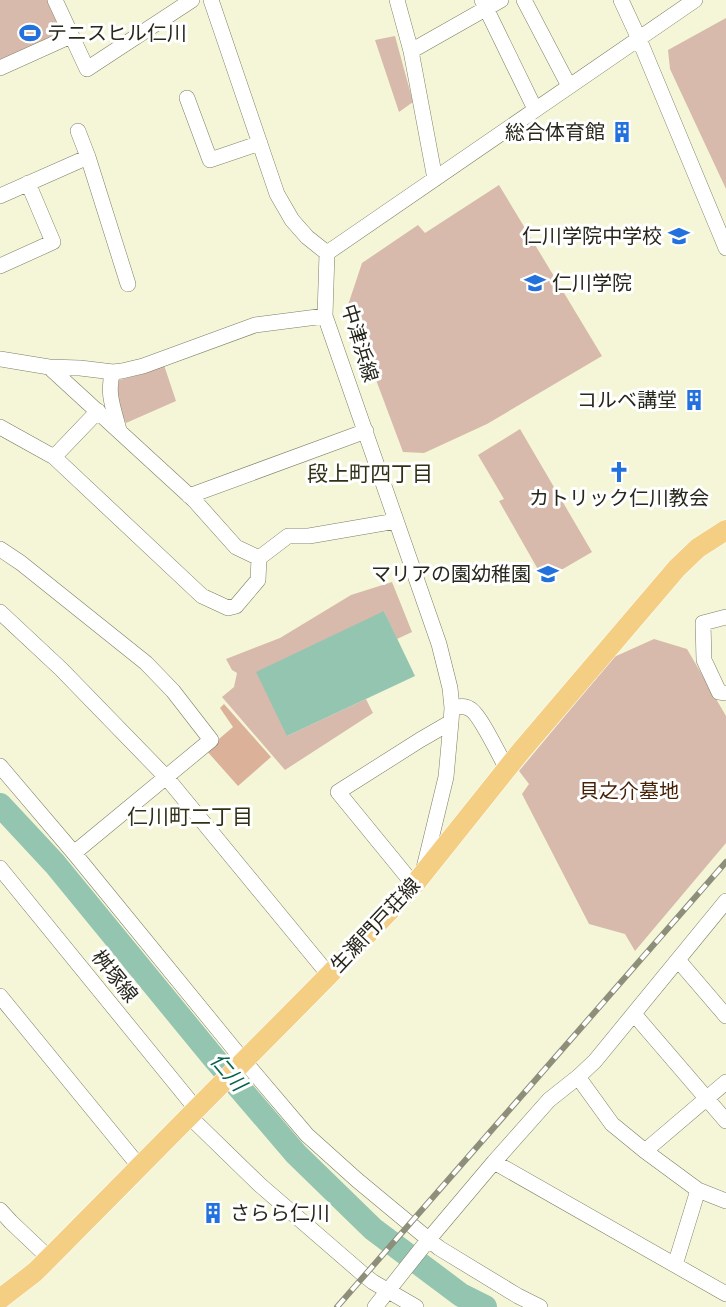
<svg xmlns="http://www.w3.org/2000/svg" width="726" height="1307" font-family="Quicksand,'Noto Sans JP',sans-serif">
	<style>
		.green { fill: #d7baab }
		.forest { fill: #dbb19a }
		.water { fill: #94c5b1 }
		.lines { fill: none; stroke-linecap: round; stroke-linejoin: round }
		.river { stroke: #94c5b1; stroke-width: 24 }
		.minor-casing { stroke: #7d7e63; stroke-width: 16 }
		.major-casing { stroke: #fff; stroke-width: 21 }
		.minor { stroke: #fff; stroke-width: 15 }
		.major { stroke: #f4ce83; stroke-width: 20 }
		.rail-casing { stroke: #8e8f7a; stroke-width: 6 }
		.rail { stroke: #fff; stroke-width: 4; stroke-dasharray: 11; stroke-linecap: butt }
		.labels { text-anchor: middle; stroke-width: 6; stroke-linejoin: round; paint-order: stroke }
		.poi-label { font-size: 20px; fill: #27271c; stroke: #fff; text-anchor: end }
		.street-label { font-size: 20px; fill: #27271c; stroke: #fff }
		.park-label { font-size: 20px; fill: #461f05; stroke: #fff }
		.neighbourhood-label { font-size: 21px; fill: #303017; stroke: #fff }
		.water-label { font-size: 21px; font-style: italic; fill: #04634b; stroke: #fff }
	</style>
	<rect width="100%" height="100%" fill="#f5f6d7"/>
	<!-- green -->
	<path class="green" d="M0 0H49L62 29 56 37 0 61Z
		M726 18V189L670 69 668 50Z
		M395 36 413 102 399 112 375 40Z
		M499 185 602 356 487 424 424 453 403 452 348 305 362 263 418 225 425 233Z
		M164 365 176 401 126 423 114 395 116 381 143 374Z
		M520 429 592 552 544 580 499 501 504 499 478 455Z
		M392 582 412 632 397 639 384 611 287 736 366 699 373 713 285 770 222 697 234 687 237 673 232 670 226 659 280 638 351 595Z
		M654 639 687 649 726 716V843L635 951 625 934 589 924 522 794 529 784 519 771 614 657Z"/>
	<!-- forest -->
	<path class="forest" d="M224 704 271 757 238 786 206 750 233 727 220 708Z"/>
	<!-- water -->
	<path class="water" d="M384 611 415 676 287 736 256 672Z"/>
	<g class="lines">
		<!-- river -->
		<path class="river" d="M0 805 55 864 213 1057 296 1154 373 1229 461 1295 485 1307"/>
		<defs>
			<path id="minor" d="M55 0 87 69 192 0
				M211 0 277 194 292 220 307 237 327 253
				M397 0 411 51 435 179
				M482 0 535 109
				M524 0 569 86
				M621 0 639 39 726 248
				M411 51 501 0
				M0 68 71 36
				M187 98 210 160 260 143
				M78 131 88 157 128 284
				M0 196 88 157
				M327 253 325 316 439 644 450 688 452 708 451 722 446 777 423 872
				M327 253 695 0
				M0 266 53 242 28 183
				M0 359 49 367 80 368 113 372 122 371 143 366 255 325 325 316
				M49 367 194 500 236 547 259 558
				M113 372C106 392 114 410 119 430
				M0 427 54 457 202 596 228 608 236 606 258 580 259 558
				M54 457 98 411
				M189 496 366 431
				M0 549 21 563 146 663 173 691 211 740 74 853
				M259 558 288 536H309L396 521
				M0 612 61 669 166 777 329 975
				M726 617 703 623 704 660 719 692 726 693
				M452 708C458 707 464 705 470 709 480 714 500 757 507 769
				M0 766 74 853 234 1049 307 1135 357 1180 439 1248 518 1296 540 1307
				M0 868 197 1110
				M414 885 338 792 420 740 451 722
				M678 960 726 1016
				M0 996 139 1166
				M634 1014 726 1121
				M578 1077 612 1124 645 1151 698 1190 726 1201
				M190 1117 260 1185 364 1275 373 1282 416 1307
				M645 1151 726 1082
				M494 1162 726 1294
				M0 1210 11 1222 49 1258
				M675 1265 698 1190
				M375 1307 429 1239 494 1162 549 1100 578 1077 595 1061 726 901"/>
			<path id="major" d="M0 1299 35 1272 61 1246 329 975 414 885 521 751 677 568 698 548 726 530"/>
		</defs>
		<!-- minor casing -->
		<use href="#minor" class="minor-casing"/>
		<!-- major casing -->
		<use href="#major" class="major-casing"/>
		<!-- minor -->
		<use href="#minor" class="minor"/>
		<!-- major -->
		<use href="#major" class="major"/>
		<defs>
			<path id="rail" d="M337 1307 726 862"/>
		</defs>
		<!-- rail casing -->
		<use href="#rail" class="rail-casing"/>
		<!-- rail -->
		<use href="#rail" class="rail"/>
	</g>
	<!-- icons -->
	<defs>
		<symbol id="stadium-bare" viewBox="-9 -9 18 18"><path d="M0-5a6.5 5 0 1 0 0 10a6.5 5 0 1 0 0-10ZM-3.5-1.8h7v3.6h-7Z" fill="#2271dc" stroke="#fff" stroke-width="2.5" paint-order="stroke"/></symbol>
		<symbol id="building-bare" viewBox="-9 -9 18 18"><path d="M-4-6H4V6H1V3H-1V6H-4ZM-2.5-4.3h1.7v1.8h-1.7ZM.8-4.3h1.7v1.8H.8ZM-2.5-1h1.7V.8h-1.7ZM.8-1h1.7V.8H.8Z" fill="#2271dc" stroke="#fff" stroke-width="2.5" paint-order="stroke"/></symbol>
		<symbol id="school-bare" viewBox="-9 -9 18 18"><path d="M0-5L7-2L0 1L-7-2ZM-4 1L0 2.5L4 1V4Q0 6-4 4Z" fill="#2271dc" stroke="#fff" stroke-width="2.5" paint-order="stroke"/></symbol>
		<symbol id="church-bare" viewBox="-9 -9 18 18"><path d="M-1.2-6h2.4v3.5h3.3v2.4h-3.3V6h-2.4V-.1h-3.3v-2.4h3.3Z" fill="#2271dc" stroke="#fff" stroke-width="2.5" paint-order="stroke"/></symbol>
	</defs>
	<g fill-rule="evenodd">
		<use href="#stadium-bare" x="15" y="18" width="30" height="30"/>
		<use href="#building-bare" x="607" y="117" width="30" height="30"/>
		<use href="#school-bare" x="664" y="221" width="30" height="30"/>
		<use href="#school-bare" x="520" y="268" width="30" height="30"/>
		<use href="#building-bare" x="679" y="385" width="30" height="30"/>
		<use href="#church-bare" x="604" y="457" width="30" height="30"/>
		<use href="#school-bare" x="533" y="559" width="30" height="30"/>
		<use href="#building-bare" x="198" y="1198" width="30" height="30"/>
	</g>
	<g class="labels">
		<!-- poi labels -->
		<g class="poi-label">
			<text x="47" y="40" text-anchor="start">テニスヒル仁川</text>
			<text x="605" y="139">総合体育館</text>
			<text x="662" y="243">仁川学院中学校</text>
			<text x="552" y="290" text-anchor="start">仁川学院</text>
			<text x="677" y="407">コルベ講堂</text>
			<text x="619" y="505" text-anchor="middle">カトリック仁川教会</text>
			<text x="531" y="581">マリアの園幼稚園</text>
			<text x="230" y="1220" text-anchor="start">さらら仁川</text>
		</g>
		<!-- street labels -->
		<g class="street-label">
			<text transform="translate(360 343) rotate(73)" y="7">中津浜線</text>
			<text transform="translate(375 925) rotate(-47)" y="7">生瀬門戸荘線</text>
			<text transform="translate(115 976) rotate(51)" y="7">桝塚線</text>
		</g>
		<!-- park labels -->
		<g class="park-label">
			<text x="629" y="798">貝之介墓地</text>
		</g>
		<!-- neighbourhood labels -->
		<g class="neighbourhood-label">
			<text x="370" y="481">段上町四丁目</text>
			<text x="190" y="824">仁川町二丁目</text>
		</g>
		<!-- water labels -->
		<g class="water-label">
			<text transform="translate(228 1072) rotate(50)" y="7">仁川</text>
		</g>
	</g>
</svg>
